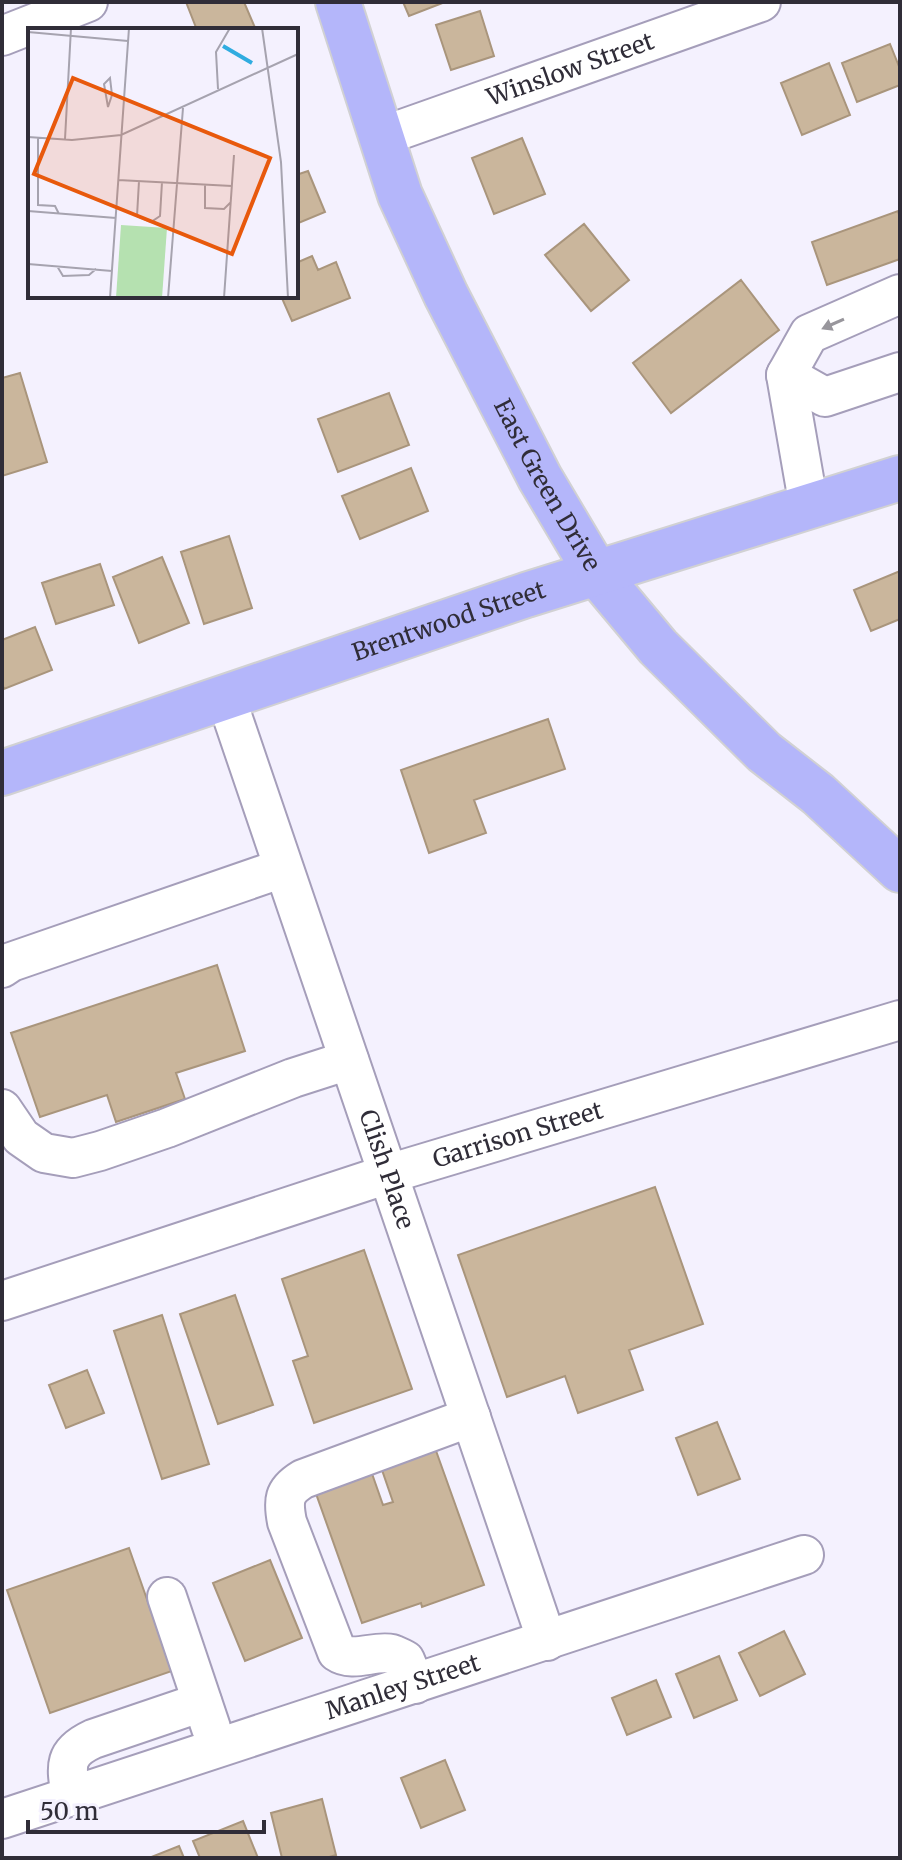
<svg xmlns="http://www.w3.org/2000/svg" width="902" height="1860" font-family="Merriweather,serif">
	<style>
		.building { fill: #cab69c; stroke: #a9957c; stroke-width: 2 }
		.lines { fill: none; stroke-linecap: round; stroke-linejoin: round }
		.minor-casing { stroke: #a59eba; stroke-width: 42 }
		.major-casing { stroke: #d1d1d3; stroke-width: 48 }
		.minor { stroke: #fff; stroke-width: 38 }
		.major { stroke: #b4b6fa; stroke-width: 44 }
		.oneway { fill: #98969c }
		.labels { text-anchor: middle; stroke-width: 6; stroke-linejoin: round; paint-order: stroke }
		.street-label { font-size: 24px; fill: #302d38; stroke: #f4f1fe }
		.inset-river { fill: none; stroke: #30ace0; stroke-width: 4 }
		.inset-road { fill: none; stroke: #a6a3af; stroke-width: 2 }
		.view { fill: #e8590c; fill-opacity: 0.15; stroke: #e8590c; stroke-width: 4 }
		.inset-edge { fill: none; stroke: #302d38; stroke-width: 4 }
	</style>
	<rect width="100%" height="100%" fill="#f4f1fe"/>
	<!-- building -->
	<path class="building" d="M186 2H244L256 30H197Z
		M403 2H445L409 16Z
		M480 11 494 56 451 70 436 25Z
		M890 44 900 69V85L857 102 842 63Z
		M829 63 850 115 802 135 781 83Z
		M522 138 545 194 494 214 472 158Z
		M308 171 325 212 296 224V175Z
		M898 211 900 218V259L827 285 812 242Z
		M584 224 629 280 591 311 545 255Z
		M312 256 318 270 336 262 350 298 292 321 281 296H296V263Z
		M741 280 779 330 671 413 633 363Z
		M20 373 47 462 2 476V378Z
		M389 393 409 445 338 472 318 419Z
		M411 468 428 511 360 539 342 496Z
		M229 536 252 608 204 624 181 552Z
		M162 557 189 623 139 643 113 577Z
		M100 564 114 605 56 624 42 583Z
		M900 571V619L871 631 854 590Z
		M35 627 52 670 4 689 2 683V640Z
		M548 719 565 769 474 800 486 833 429 853 401 770Z
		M217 965 245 1051 176 1073 185 1099 116 1122 107 1095 40 1117 11 1033Z
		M655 1187 703 1324 629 1350 643 1390 578 1413 565 1376 507 1397 458 1255Z
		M364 1250 412 1389 314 1423 293 1361 308 1356 282 1279Z
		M235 1295 273 1405 218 1424 180 1314Z
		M162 1315 209 1464 162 1479 114 1331Z
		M87 1370 104 1413 66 1428 49 1385Z
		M717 1422 740 1479 698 1495 676 1438Z
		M435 1448 484 1585 422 1607 421 1603 362 1623 314 1488 370 1468 383 1505 393 1502 381 1467Z
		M129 1548 172 1671 50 1713 7 1590Z
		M270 1560 302 1638 245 1661 213 1583Z
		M784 1631 805 1674 760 1696 739 1653Z
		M719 1656 737 1700 694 1718 676 1674Z
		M656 1680 671 1717 627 1735 612 1698Z
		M445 1760 465 1810 421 1828 401 1778Z
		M322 1799 336 1855 326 1858H282L271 1813Z
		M243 1821 258 1858H200L193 1841Z
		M179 1846 184 1858H149Z"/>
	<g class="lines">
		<defs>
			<g id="minor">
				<path d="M2 36 88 2"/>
				<path id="s1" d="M380 137 761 2"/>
				<path d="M786 375 825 397 900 372"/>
				<path d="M809 507 786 375 809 334 900 294"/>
				<path id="s2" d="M226 698 547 1641"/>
				<path d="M2 968 11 962 283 868"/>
				<path d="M2 1109 21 1137 44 1153 73 1158 100 1151 167 1128 293 1078 349 1060"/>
				<path id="s3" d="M2 1301 388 1174 900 1020"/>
				<path d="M167 1597 211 1728"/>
				<path d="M415 1684 405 1660C404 1659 394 1655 392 1654 374 1650 353 1663 337 1652L287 1522C283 1501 283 1491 303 1479L471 1417"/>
				<path d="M71 1796C66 1766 63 1753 93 1739L202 1702"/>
				<path id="s4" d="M2 1819 804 1555"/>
			</g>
			<g id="major">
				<path id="s5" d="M338 2 400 195 446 295 540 478 597 574 658 647 764 752 818 794 900 870"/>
				<path id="s6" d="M2 773 526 595 900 478"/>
			</g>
		</defs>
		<!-- minor casing -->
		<use href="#minor" class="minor-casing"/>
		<!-- major casing -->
		<use href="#major" class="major-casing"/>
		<!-- minor -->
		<use href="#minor" class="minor"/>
		<!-- major -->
		<use href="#major" class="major"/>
	</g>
	<!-- one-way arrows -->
	<defs><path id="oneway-solid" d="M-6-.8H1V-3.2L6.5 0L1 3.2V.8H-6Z" transform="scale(2)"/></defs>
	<use class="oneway" href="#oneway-solid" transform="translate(833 324) rotate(156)"/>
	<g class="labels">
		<!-- street labels -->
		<g class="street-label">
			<text dy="8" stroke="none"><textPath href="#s1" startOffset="202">Winslow Street</textPath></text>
			<text dy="8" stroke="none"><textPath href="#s5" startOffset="528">East Green Drive</textPath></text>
			<text dy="8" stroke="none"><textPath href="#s6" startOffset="472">Brentwood Street</textPath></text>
			<text dy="8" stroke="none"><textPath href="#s3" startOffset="542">Garrison Street</textPath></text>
			<text dy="8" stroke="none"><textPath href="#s2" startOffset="498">Clish Place</textPath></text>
			<text dy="8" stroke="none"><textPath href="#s4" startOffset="422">Manley Street</textPath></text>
		</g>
	</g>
	<!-- overview -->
	<g transform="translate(28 28)">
		<rect width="270" height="270" fill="#f4f1fe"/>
		<path d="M93 197 139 200 134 270H88Z" fill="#b5e1b0"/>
		<path class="inset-river" d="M195 18 224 35"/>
		<path class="inset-road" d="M234 0 253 134 260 270M0 4 100 13M82 50 84 67 80 79 76 56ZM190 61 188 24 202 0M0 109 44 112 93 107 270 26M10 109V177L27 178 31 186M37 111 43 0M90 152 204 158M111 153 109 188 123 194 132 188 134 154M177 157V180L196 181 203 174M0 183 88 190M0 236 84 243M29 238 35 248 61 247 68 241M82 270 101 0M140 270 155 80M196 270 206 127"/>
		<path class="view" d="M45 50 242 130 204 226 6 146Z"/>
		<rect width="270" height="270" class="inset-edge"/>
	</g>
	<!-- border -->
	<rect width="902" height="1860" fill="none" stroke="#302d38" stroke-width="8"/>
	<!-- scale -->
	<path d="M28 1820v12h236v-12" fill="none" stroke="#302d38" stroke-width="4"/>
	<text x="40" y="1820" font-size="24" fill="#302d38" stroke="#f4f1fe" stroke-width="6" paint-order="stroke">50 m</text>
</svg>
